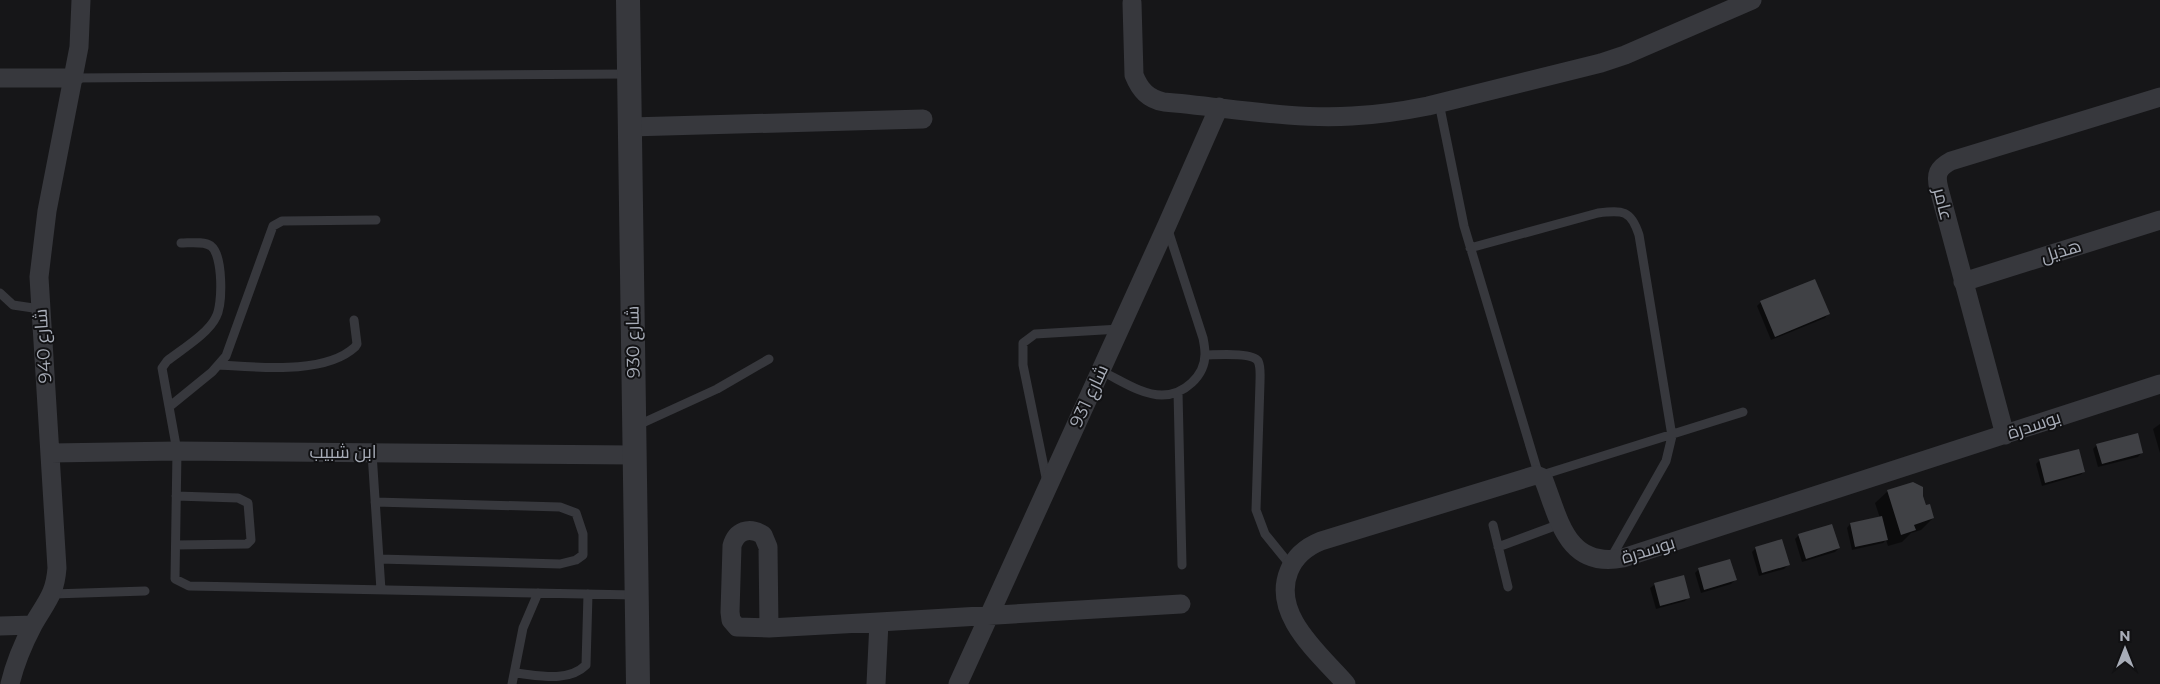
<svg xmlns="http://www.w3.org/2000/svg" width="2160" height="684" font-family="Montserrat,Cairo,sans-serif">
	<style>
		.shadow { fill: #0007 }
		.building { fill: #404145 }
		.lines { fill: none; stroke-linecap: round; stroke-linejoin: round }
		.service { stroke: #37383d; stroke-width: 9 }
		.minor { stroke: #37383d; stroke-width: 19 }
		.tertiary { stroke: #37383d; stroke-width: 24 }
		.labels { text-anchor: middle; stroke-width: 4; stroke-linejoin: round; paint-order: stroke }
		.street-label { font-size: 18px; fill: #a8adb8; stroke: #111113 }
	</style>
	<rect width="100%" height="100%" fill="#161618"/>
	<!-- shadow -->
	<path class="shadow" d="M1761 302 1828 314 1825 318 1771 340 1757 306Z
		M2160 424V453L2153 429Z
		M2097 445 2141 453 2138 457 2098 467 2093 449Z
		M2040 460 2084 472 2080 475 2042 486 2036 464Z
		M1888 491 1921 496 1925 507 1933 518 1921 530 1911 533 1902 542 1888 546 1886 540 1883 543 1852 550 1847 528 1850 524 1880 518 1875 503Z
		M1799 535 1839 548 1835 552 1802 562 1795 539Z
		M1756 548 1788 565 1784 569 1759 576 1752 552Z
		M1699 569 1735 580 1731 584 1701 593 1695 573Z
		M1683 577 1688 597 1685 601 1656 609 1650 588 1654 585Z"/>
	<!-- building -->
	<path class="building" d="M1815 279 1830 314 1775 337 1760 301Z
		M2138 433 2143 453 2102 464 2096 444Z
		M2079 449 2085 472 2045 483 2039 459Z
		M1913 482 1923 487V496L1926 505 1930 504 1934 518 1914 525 1916 530 1901 535 1887 490Z
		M1882 516 1888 540 1855 547 1850 523Z
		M1832 524 1840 548 1806 559 1798 534Z
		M1782 539 1790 565 1762 573 1755 547Z
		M1730 559 1737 580 1704 590 1698 568Z
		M1684 575 1690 598 1660 606 1654 583Z"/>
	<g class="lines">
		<!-- service -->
		<path class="service" d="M74 78 629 74
			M1439 103 1464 226 1539 476 1743 412
			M181 243C190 243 204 241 211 246 223 255 223 304 216 317 209 333 181 350 167 361L162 368 177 451 175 579 189 586 635 595
			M1470 248 1598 213C1623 210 1631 210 1639 235L1672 436 1666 461 1611 558
			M0 293 13 305 40 309
			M1206 355C1216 355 1252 352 1258 361 1261 367 1260 376 1260 382L1256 510 1265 534 1291 566
			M219 365C257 367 325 375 355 347L357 344 354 320
			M1101 371C1119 379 1141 395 1162 395 1184 395 1205 376 1205 354 1205 349 1204 343 1203 338L1167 227
			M1178 392 1182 565
			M169 407 212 372 226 356 273 226 282 221 376 220
			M636 426 717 389 769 359
			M372 453 381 590
			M1047 482 1023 365V343L1035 334 1120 329
			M375 502 560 507 576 513 583 534V555L576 560 560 564 379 559
			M1493 525 1508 587
			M176 545 247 544 251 540 248 503 238 498 176 496
			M1498 547 1560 524
			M53 594 145 591
			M515 673C538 675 568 683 586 665L588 594
			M512 684 523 628 538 593"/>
		<!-- minor -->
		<path class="minor" d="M1132 3 1134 75C1140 90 1148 99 1164 102 1225 107 1292 120 1352 116 1377 115 1403 111 1428 106L1601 63 1625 55 1752 0
			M0 78H74
			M630 127 923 119
			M1963 282 2160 220
			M2005 435 1939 189C1935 174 1938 168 1951 161L2160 97
			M51 453 177 451 634 455
			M0 626 33 625
			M769 628 768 547 763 535C749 526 736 531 732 546L730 612 731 620 737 627 769 628 879 622 1181 604
			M10 684C15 663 23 644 33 625 46 602 55 595 57 568L39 277 47 211 79 47 81 0
			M876 684 879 622
			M958 684 1167 225 1219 107
			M1346 684C1320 654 1271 615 1289 571 1295 556 1306 547 1321 541L1536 475 1543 478C1559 518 1566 569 1623 558L2160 384"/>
		<!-- tertiary -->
		<path class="tertiary" d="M628 0 638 684"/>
	</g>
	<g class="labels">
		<!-- street labels -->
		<g class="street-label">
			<text transform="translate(1943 204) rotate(76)" y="6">عامر</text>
			<text transform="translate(2061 251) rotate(-17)" y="6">هذيل</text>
			<text transform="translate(633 342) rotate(-91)" y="6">شارع 930</text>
			<text transform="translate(43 346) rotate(-94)" y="6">شارع 940</text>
			<text transform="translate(1089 396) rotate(-65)" y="6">شارع 931</text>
			<text transform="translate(2034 425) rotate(-18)" y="6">بوسدرة</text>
			<text x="343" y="458">ابن شبيب</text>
			<text transform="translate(1648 550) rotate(-17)" y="6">بوسدرة</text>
		</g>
	</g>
	<!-- north arrow -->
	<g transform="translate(2125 649)" stroke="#111113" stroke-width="4" paint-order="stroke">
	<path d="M0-4L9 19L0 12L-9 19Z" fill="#a8adb8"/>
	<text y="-8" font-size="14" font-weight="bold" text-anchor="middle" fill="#a8adb8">N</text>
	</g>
</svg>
